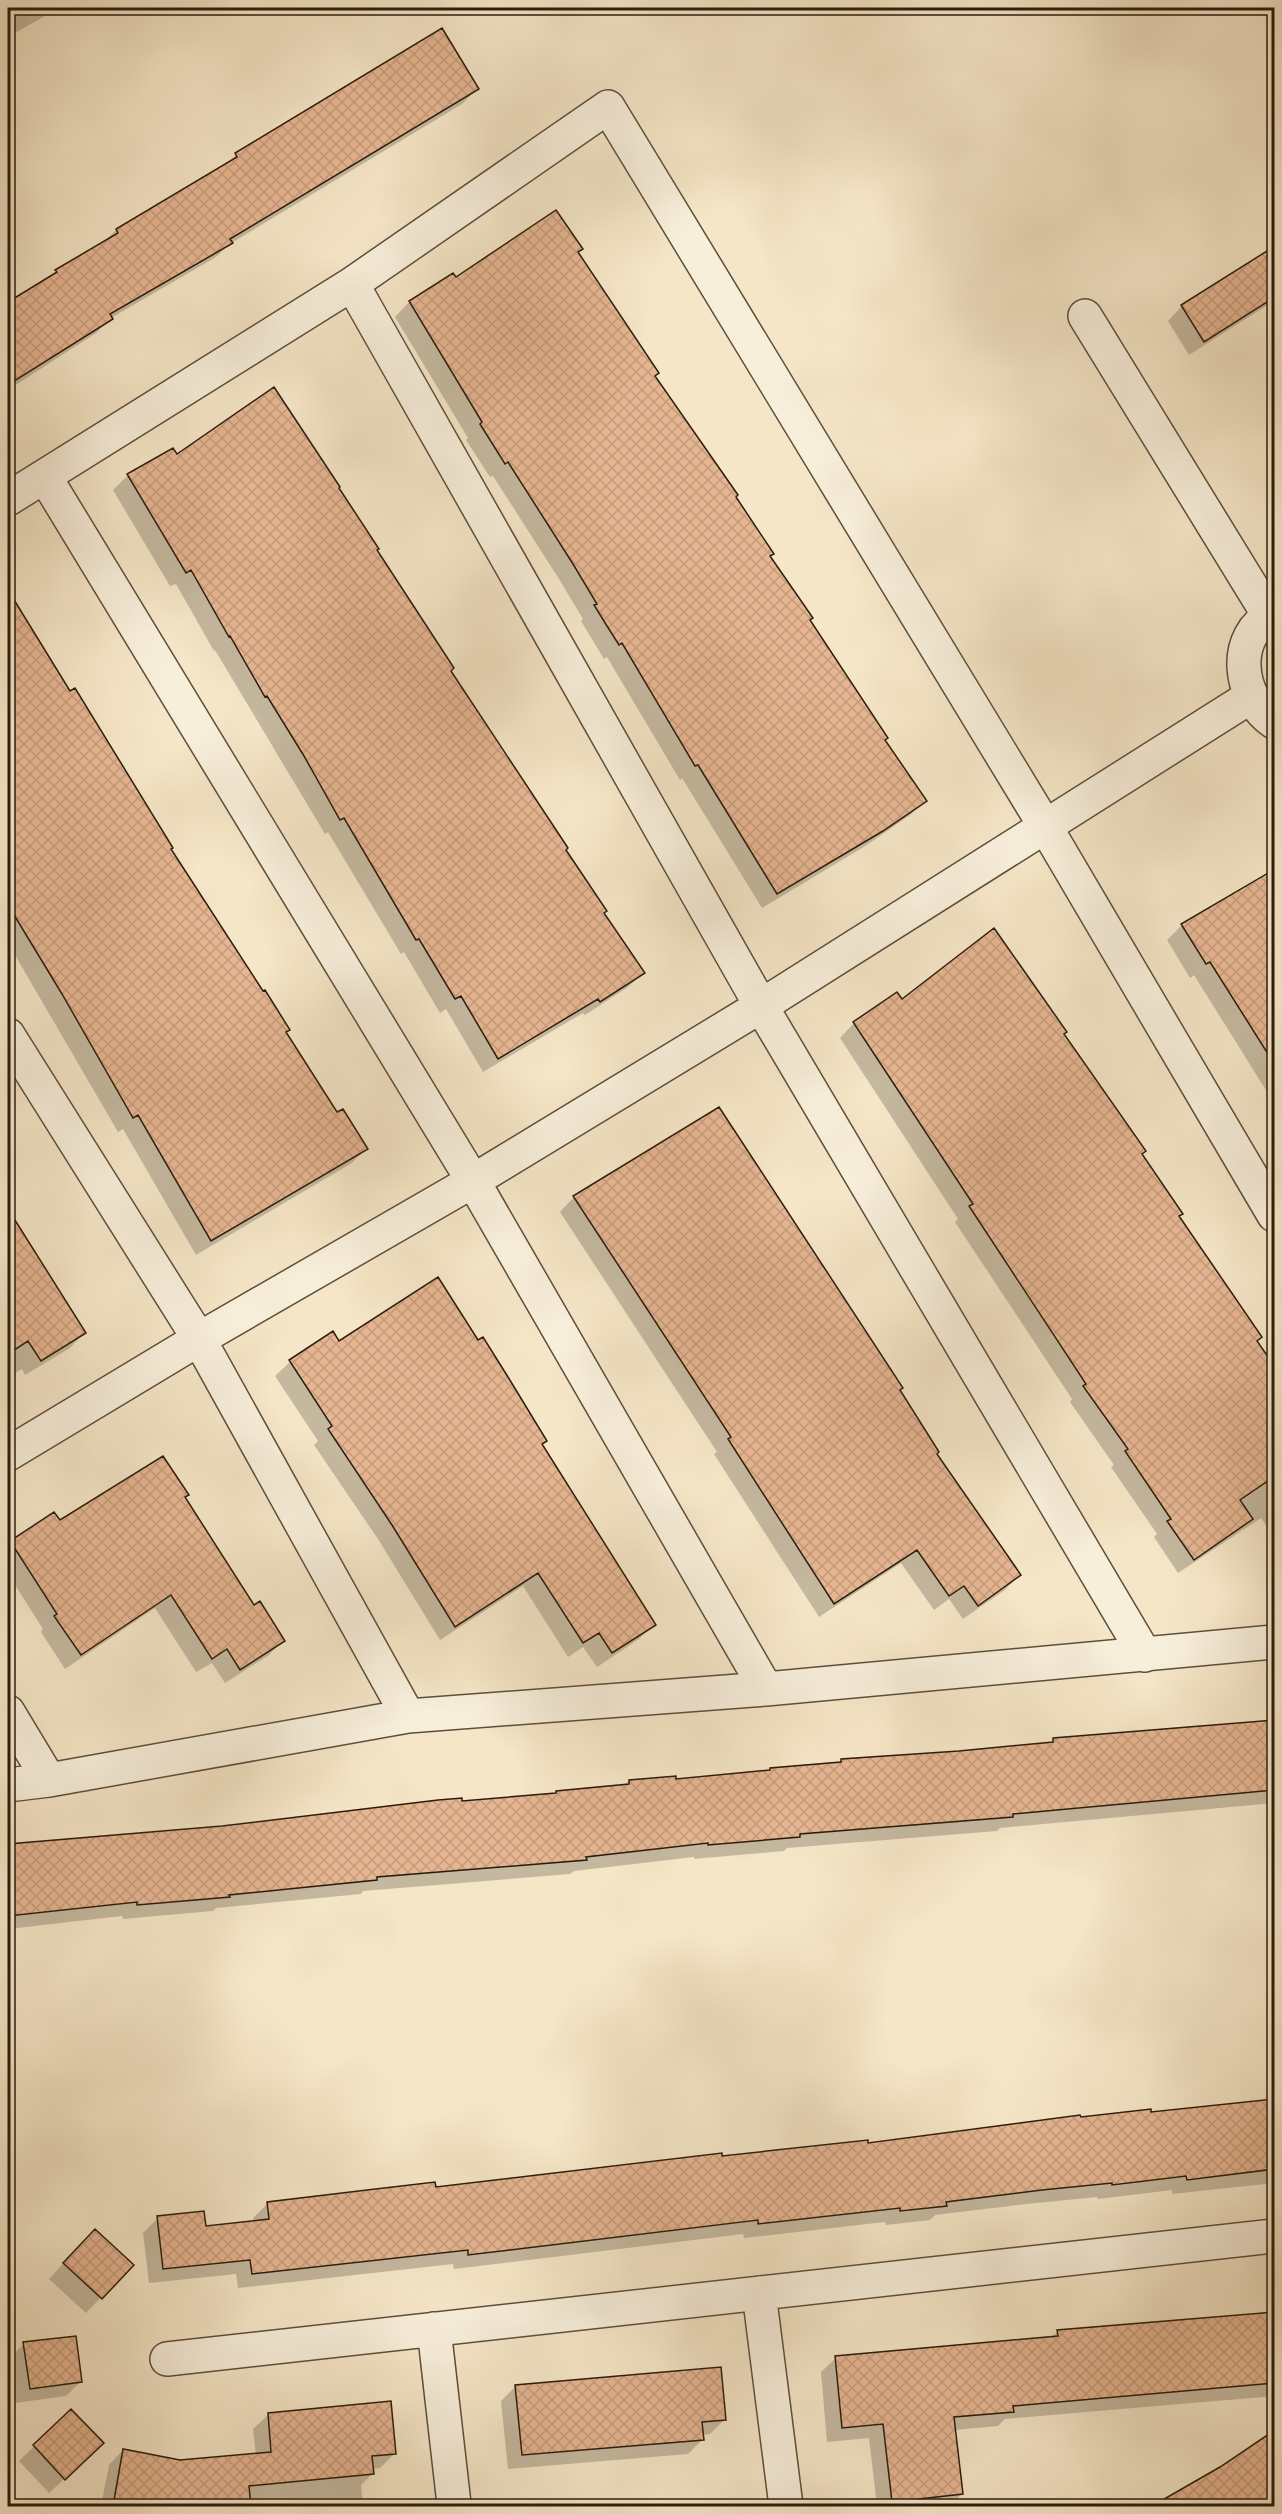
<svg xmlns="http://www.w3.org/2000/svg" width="1282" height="2514" font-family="Cardo,serif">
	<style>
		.shadow { fill: #0003 }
		.building { fill: url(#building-cross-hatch); stroke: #2a1c0c; stroke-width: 1.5 }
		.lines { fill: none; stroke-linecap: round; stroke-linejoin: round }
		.minor-casing { stroke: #5d4e3b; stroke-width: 36 }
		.minor { stroke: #f8efdb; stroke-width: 33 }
	</style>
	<defs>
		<pattern id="building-cross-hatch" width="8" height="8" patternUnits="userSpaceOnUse" patternTransform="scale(1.5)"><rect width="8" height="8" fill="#e6b591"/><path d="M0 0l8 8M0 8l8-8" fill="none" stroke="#c59b7c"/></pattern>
	</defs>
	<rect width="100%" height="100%" fill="#f5e6c7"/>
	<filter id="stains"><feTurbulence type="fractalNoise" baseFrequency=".00333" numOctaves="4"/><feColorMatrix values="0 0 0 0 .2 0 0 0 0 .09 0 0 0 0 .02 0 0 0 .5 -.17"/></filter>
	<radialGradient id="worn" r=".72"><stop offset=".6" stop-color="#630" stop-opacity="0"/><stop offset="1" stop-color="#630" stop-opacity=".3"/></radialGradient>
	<!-- shadow -->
	<path class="shadow" d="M8 8H59L8 37Z
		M477 89 462 104 228 245 216 257 111 318 96 333 8 390V304L102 244 116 230 223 167 236 155Z
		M576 253 654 376 734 497 883 740 925 801 910 815 867 845 762 908 682 778 680 780 607 657 604 659 581 621 583 619 559 579 493 476 490 477 466 440 468 438 395 317 409 302 453 275 455 279Z
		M1274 264V301L1189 355 1168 321 1182 306Z
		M176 456 337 488 449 671 602 913 643 973 628 987 585 1015 583 1013 483 1072 446 1009 440 1013 404 952 401 954 328 832 325 834 215 650 214 651 176 584 170 586 113 490 128 475Z
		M8 592 337 1114 366 1148 352 1163 196 1255 123 1129 118 1132 8 943Z
		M1274 870V1103L1194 975 1190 978 1167 940 1182 925Z
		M901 1001 1062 1034 1274 1369V1537L1261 1518 1178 1573 1154 1537 1157 1534 1111 1467 1114 1465 1070 1402 1072 1399 955 1222 958 1219 840 1038 854 1023Z
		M574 1197 936 1454 1019 1575 1005 1590 963 1619 949 1599 934 1610 901 1563 819 1617 714 1454 717 1452 560 1212Z
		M8 1217 84 1333 70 1348 25 1375 22 1369 8 1377Z
		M333 1334 339 1343 478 1342 654 1624 639 1639 597 1667 583 1647 568 1657 523 1586 440 1640 378 1539 314 1445 318 1441 275 1376 290 1362Z
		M184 1498 254 1607 283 1640 269 1655 225 1683 212 1663 196 1672 155 1608 65 1669 41 1632 43 1629 8 1574V1545L59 1522Z
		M1274 1721V1803L1000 1828 997 1831 787 1848 784 1851 694 1859V1857L574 1871 570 1874 363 1891 361 1894 216 1908 213 1911 123 1919 122 1916 8 1929V1846L222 1828 416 1804 555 1794 557 1792 624 1786 629 1781H675L768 1772 771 1769 838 1763 841 1760 1050 1744 1054 1740Z
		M1274 2100V2183L1172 2194V2190L1098 2199 1097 2197 1026 2204 935 2215 930 2220 886 2225 885 2222 744 2238 743 2234 454 2269 453 2264 238 2288 236 2274 149 2283 143 2233 158 2218 204 2228 254 2222 253 2218 268 2203 434 2189 867 2145 1079 2119 1150 2114Z
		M80 2245 132 2265 86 2313 49 2279Z
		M1274 2313V2396L1005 2419 998 2426 954 2430 962 2494 949 2506H877L869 2438 827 2442 821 2372 836 2358 1051 2338 1058 2331Z
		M24 2344 81 2381 66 2396 15 2403 9 2358Z
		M516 2386 725 2419 710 2434 702 2435V2440L688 2454 508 2469 501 2401Z
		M71 2411 87 2458 49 2493 19 2461Z
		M268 2415 395 2453 380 2468 372 2469V2474L361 2485 363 2506H101L109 2465 123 2450 180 2462 256 2455 253 2429Z
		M1274 2432V2506H1155L1221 2468Z"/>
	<!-- building -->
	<path class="building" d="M442 28 479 89 230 239 233 243 110 314 113 319 8 385V302L57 272 55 270 118 233 116 229 237 157 235 153Z
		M556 210 583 249 578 252 659 373 655 376 738 495 736 497 774 554 770 556 813 618 810 620 888 738 885 740 927 801 883 831 777 894 698 765 695 766 622 643 619 645 607 626 594 605 597 604 573 564 508 462 505 464 480 424 482 422 409 301 453 273 456 277Z
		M1275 246V297L1204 342 1181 305Z
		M274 387 340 487 339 488 379 549 377 550 454 668 451 671 568 848 566 850 607 911 604 913 645 973 600 1002 598 999 498 1059 461 996 455 999 419 939 416 940 344 818 340 820 304 756 267 696 265 697 230 636 229 637 191 570 186 573 127 474 173 448 177 454Z
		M8 590 70 691 75 688 173 848 171 849 263 991 265 990 290 1030 286 1032 337 1112 343 1109 368 1149 211 1241 138 1115 133 1118 62 994 8 905Z
		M1275 869V1065L1210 962 1206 964 1181 924Z
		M994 928 1067 1032 1064 1034 1146 1151 1142 1154 1183 1214 1179 1216 1262 1337 1257 1341 1275 1367V1476L1240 1500 1253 1519 1194 1560 1167 1521 1171 1519 1125 1451 1128 1449 1083 1386 1086 1384 969 1206 973 1204 853 1022 897 992 902 999Z
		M719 1107 903 1388 900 1390 939 1452 937 1454 1021 1575 978 1606 964 1586 949 1596 917 1550 834 1604 728 1439 731 1437 573 1196Z
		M8 1209 86 1333 41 1361 28 1341 8 1354Z
		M438 1277 478 1340 483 1337 508 1377 547 1441 542 1444 656 1625 612 1653 599 1633 583 1643 538 1573 455 1627 392 1525 328 1429 332 1426 289 1360 333 1331 339 1341Z
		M163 1456 189 1495 185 1497 254 1605 260 1601 285 1641 240 1670 227 1649 212 1659 171 1595 81 1655 54 1616 57 1614 10 1541 54 1512 60 1520Z
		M1275 1720V1790L1013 1814V1817L800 1834V1837L708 1845V1843L586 1857 587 1860 377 1877V1880L229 1895 230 1897 137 1905V1902L8 1916V1844L222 1826 438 1800 462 1798V1801L556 1793V1791L629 1784V1780L676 1776V1779L770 1770V1768L841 1762V1759L959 1751 1053 1742V1738Z
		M1275 2099V2169L1187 2180 1186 2176 1112 2185V2183L1042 2190 946 2202 947 2206 900 2211V2208L758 2224V2220L468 2255V2250L252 2274 250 2260 163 2269 157 2216 204 2211 206 2226 269 2219 267 2202 367 2190 435 2182 436 2187 722 2153V2156L868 2140V2143L1080 2115 1081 2117 1151 2109V2112Z
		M95 2229 134 2265 102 2299 63 2263Z
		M1275 2312V2383L1013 2406 1014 2412 954 2417 963 2494 892 2502 883 2424 842 2428 835 2356 1058 2336 1057 2330Z
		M76 2336 82 2382 30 2389 23 2342Z
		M721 2367 726 2420 702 2422 704 2440 522 2455 515 2385Z
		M391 2401 396 2454 372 2456 374 2474 249 2486 251 2506H113L123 2449 180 2460 271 2452 268 2413Z
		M71 2409 104 2443 65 2480 33 2445Z
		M1275 2430V2506H1152L1220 2467Z"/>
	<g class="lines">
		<defs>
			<path id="minor" d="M352 284 761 1006 1145 1655
				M1085 316 1270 617
				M45 477 473 1181 766 1689
				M8 499 352 284 608 107 1045 826 1274 1215
				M1274 614C1230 635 1238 698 1274 722
				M8 1035 199 1339 408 1716
				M8 1454 199 1339 473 1181 761 1006 1250 697
				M8 1712 49 1780
				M8 1785 49 1780 408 1716 766 1689 1274 1642
				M759 2293 786 2506
				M434 2329 454 2504
				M167 2359 1274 2236"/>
		</defs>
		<!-- minor casing -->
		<use href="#minor" class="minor-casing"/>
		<!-- minor -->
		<use href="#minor" class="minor"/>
	</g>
	<!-- margin -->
	<rect width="1282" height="2514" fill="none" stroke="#f5e6c7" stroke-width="30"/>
	<rect x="9" y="9" width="1264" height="2496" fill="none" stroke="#2a1c0c" stroke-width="3"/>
	<rect x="15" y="15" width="1252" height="2484" fill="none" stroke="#2a1c0c" stroke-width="1.5"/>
	<rect width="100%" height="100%" filter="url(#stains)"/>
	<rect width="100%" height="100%" fill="url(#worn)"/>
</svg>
